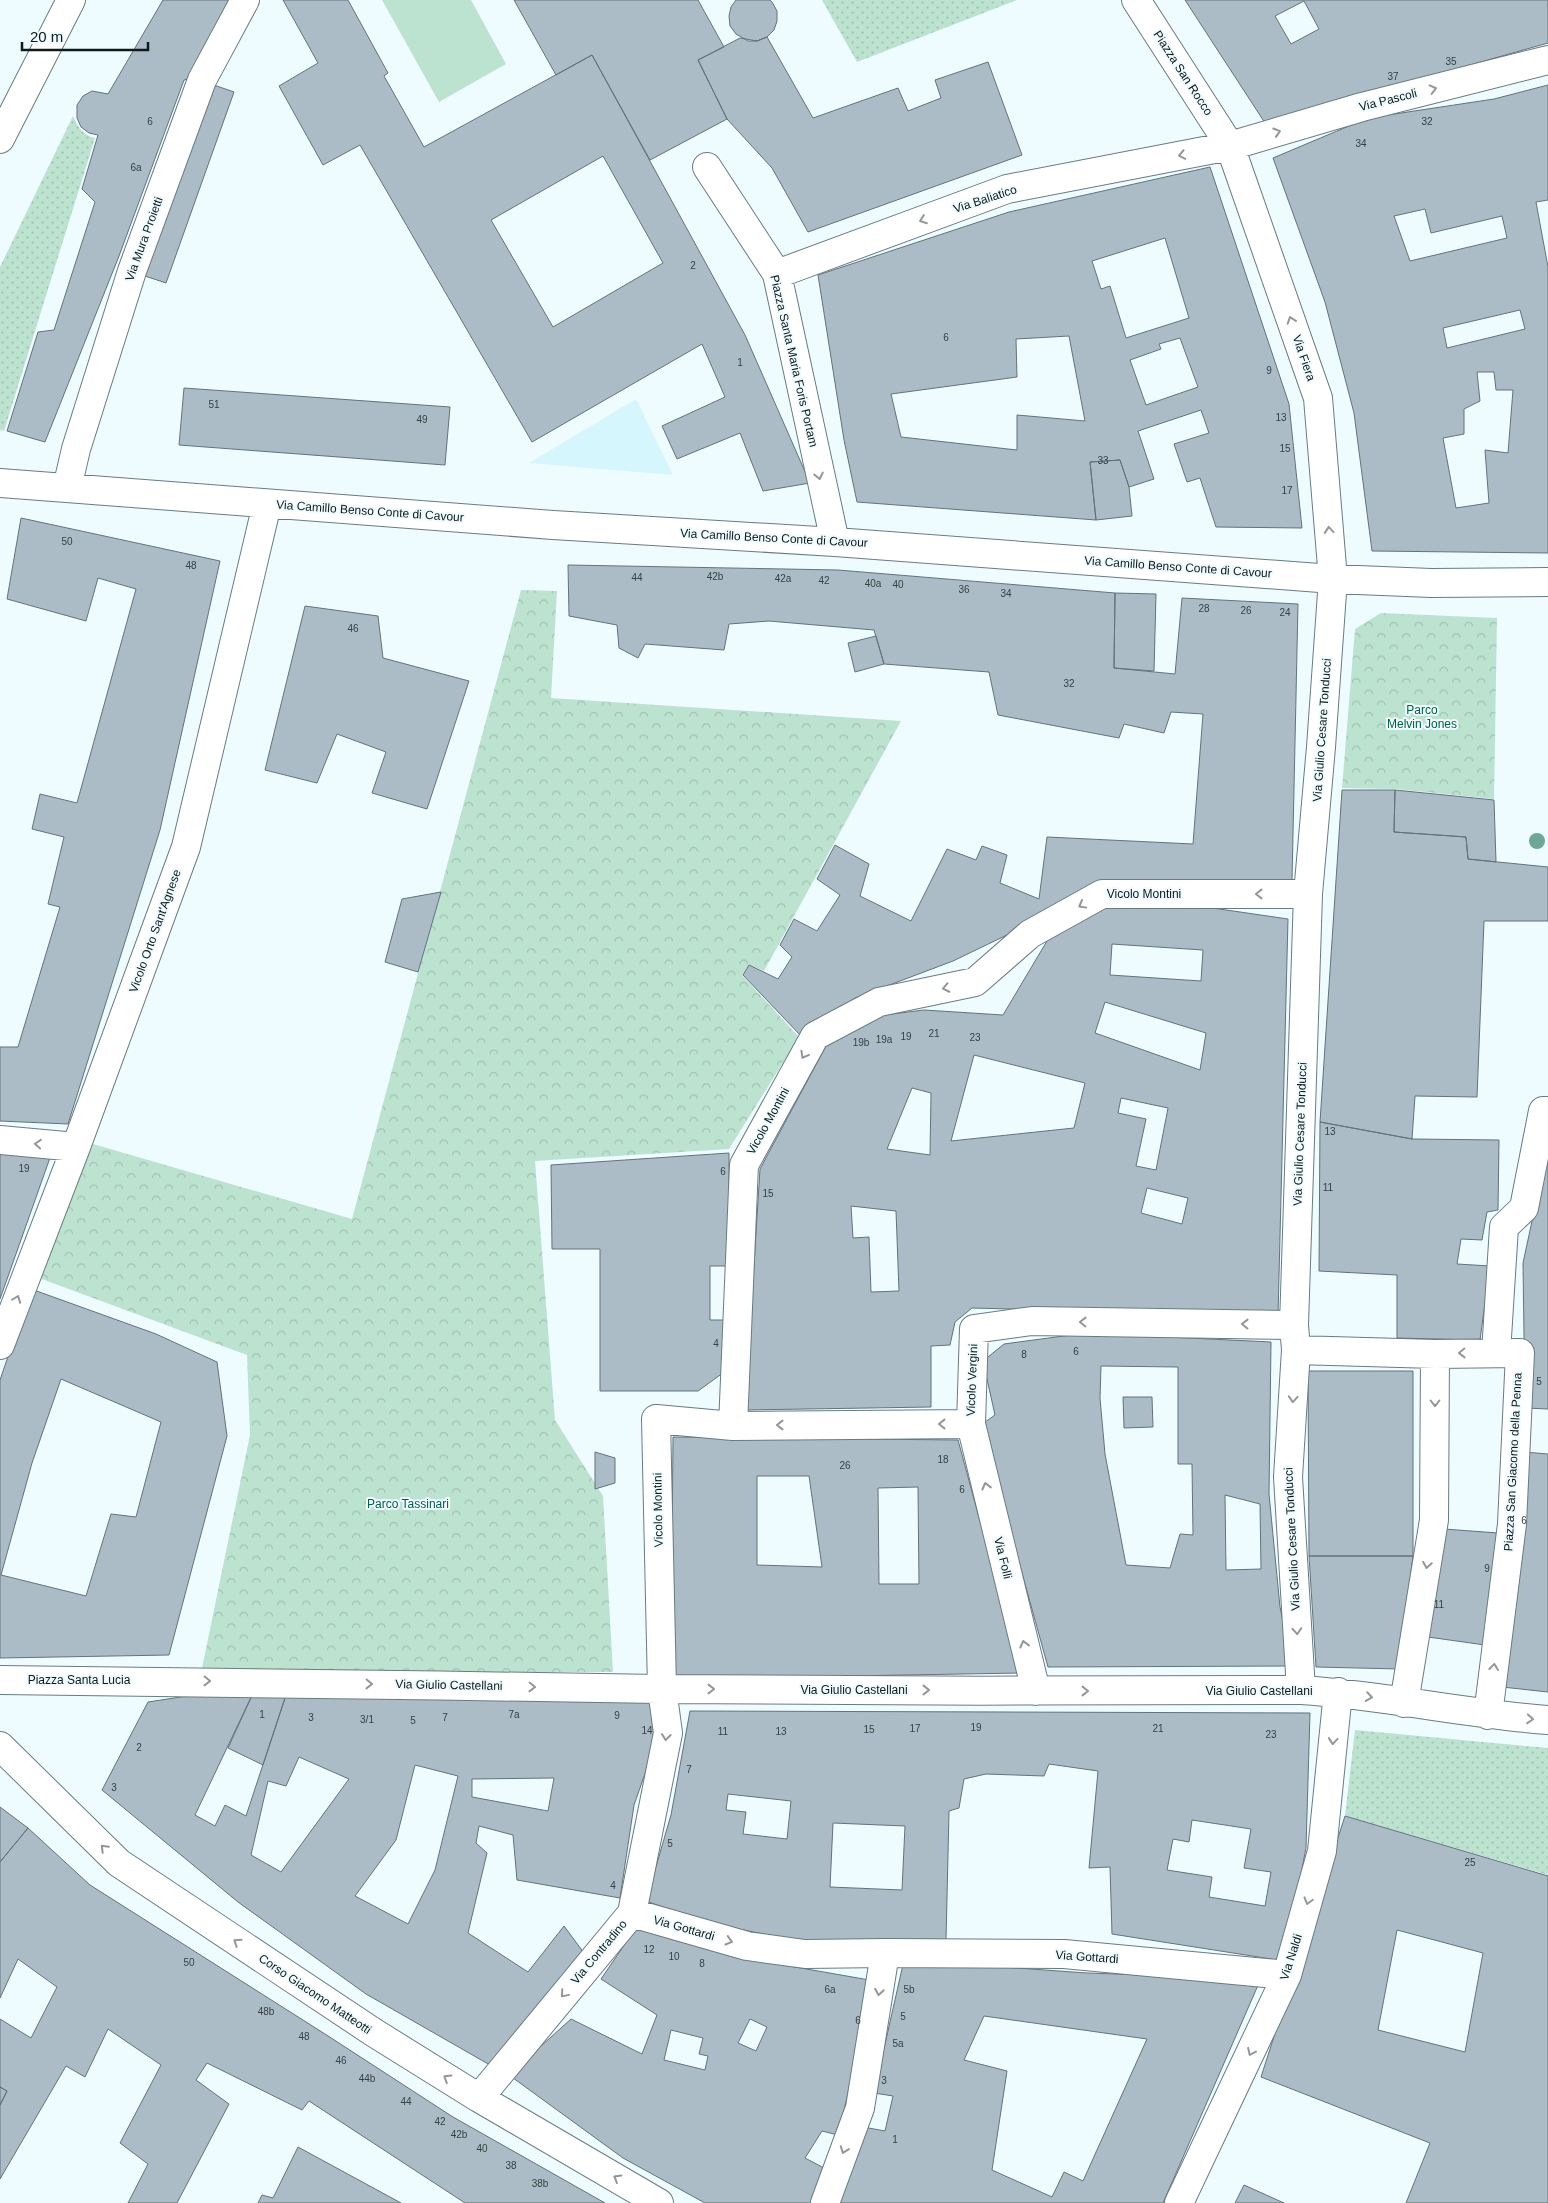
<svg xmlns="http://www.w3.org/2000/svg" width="1548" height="2203" font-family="Arial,sans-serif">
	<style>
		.built { fill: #d6f6fd }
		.grass { fill: url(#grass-dots) }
		.park { fill: url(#park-crowns) }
		.pitch { fill: #bce3cf }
		.building { fill: #abbcc7; stroke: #63737d; fill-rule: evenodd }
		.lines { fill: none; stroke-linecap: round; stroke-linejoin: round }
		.minor-casing { stroke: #687c80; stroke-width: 30 }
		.minor { stroke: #fff; stroke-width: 28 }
		.tree { fill: #6ca797 }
		.oneway { stroke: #939798 }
		.labels { text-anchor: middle; stroke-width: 4; stroke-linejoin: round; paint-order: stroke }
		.number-label { font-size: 10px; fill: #374144 }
		.street-label { font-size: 12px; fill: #101819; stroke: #eefcff }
		.park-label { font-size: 12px; fill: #016242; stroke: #eefcff }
	</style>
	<defs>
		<pattern id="grass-dots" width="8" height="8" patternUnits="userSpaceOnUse" patternTransform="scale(1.25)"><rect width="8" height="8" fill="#bce3cf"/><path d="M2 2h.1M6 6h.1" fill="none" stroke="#a1c2b1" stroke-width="1.8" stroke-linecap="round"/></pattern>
		<pattern id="park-crowns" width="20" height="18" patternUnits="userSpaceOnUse" patternTransform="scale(1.25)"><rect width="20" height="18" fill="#bce3cf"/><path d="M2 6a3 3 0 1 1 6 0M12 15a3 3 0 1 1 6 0" fill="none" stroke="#a1c2b1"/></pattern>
	</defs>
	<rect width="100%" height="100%" fill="#eefcff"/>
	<!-- built -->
	<path class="built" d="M636 399 673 475 529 463Z"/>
	<!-- grass -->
	<path class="grass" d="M822 0H1017L857 62Z
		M73 116C78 127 82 135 95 138L4 431 0 430V267Z
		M1355 1730 1548 1748V1875L1345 1816Z"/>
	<!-- park -->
	<path class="park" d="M521 590 557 591 551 698 901 721 764 971 749 965 742 975 799 1037 729 1149 535 1161 555 1420 603 1496 613 1672 201 1673 250 1435 247 1355 39 1278 93 1144 352 1219Z
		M1381 613 1497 618 1494 799 1396 789 1342 788 1355 629Z"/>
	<!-- pitch -->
	<path class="pitch" d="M382 0H471L506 64 439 102Z"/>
	<!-- building -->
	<path class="building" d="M163 0H230L188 79 184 80 119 256 45 442 7 431 38 332 54 330 95 202 82 189 98 135 89 133 81 127 77 118V105L83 96 92 91 108 94Z
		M283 0H348L388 73 384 76 424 147 592 55 745 335 810 483 763 491 740 433 677 459 662 426 725 397 702 344 532 442 360 145 323 165 279 86 318 63ZM603 156 663 263 553 327 491 220Z
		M514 0H698L724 47 698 60 727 119 650 160 592 55 556 75Z
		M736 0H770L772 2 777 11V21L774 30 767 37 757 41H748L736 34 730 26 729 16 731 7Z
		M1185 0H1548V43L1265 123ZM1304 1 1319 29 1291 44 1275 16Z
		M767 37 813 118 898 88 908 111 941 98 935 80 988 62 1022 155 808 232 772 168 727 119 698 60 740 38 757 41Z
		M211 84 234 92 166 283 142 275Z
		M1548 85V200L1536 202 1548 267V553L1372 551 1354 413 1325 302 1273 158 1368 118 1494 99ZM1425 209 1431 233 1502 216 1507 238 1410 261 1394 216ZM1520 310 1525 329 1447 348 1443 328ZM1477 372H1494L1496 390H1513L1508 453 1485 450 1489 503 1456 508 1443 438 1464 434V409L1480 401Z
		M1210 167 1289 404 1302 528 1216 527 1200 478 1187 482 1174 444 1209 433 1201 410 1138 431 1154 479 1129 487 1120 460 1090 462 1096 520 857 502 844 440 818 275 1009 212ZM1165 238 1189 318 1126 338 1110 286 1101 289 1092 261ZM1069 336 1085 421 1017 415V450L901 437 891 394 1017 377 1016 339ZM1180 338 1198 387 1146 405 1130 360 1161 349 1159 344Z
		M184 388 450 407 445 465 179 445Z
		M1120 460 1129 487 1132 516 1096 520 1090 462Z
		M21 518 220 561 160 830 68 1124 0 1121V1047H18L60 907 48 904 64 837 32 829 40 794 77 803 136 589 98 578 86 621 7 599Z
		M568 565 838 570 1115 593 1114 668 1175 674 1182 598 1298 604 1292 880 1097 883 1009 934 953 961 855 998 801 1036 743 975 749 965 778 979 792 957 780 945 794 919 817 931 840 895 817 879 835 845 869 864 860 896 911 921 947 849 976 860 982 846 1007 855 1000 883 1039 899 1047 837 1193 844 1203 714 1171 712 1164 733 1124 724 1119 738 998 715 989 672 884 664 874 630 769 621 729 624 724 650 645 644 638 658 619 648 617 625 569 616Z
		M1115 593 1156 594 1154 671 1114 668Z
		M305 606 378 616 383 658 469 681 427 809 372 793 386 752 337 734 317 783 265 770Z
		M876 636 884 664 855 672 848 643Z
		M1342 790H1395L1394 832 1466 837 1468 859 1548 867V921H1484L1477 1097 1415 1096 1412 1139 1320 1122Z
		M1395 790 1494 800 1496 862 1468 859 1466 837 1394 832Z
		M441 892 418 972 385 962 402 899Z
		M1116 902 1192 905 1288 919 1278 1316 972 1308 955 1322 950 1345 931 1346V1407L745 1410 760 1169 833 1033 876 1016 924 1010 1003 1015 1047 941 1075 919ZM1112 944 1203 950 1201 981 1110 975ZM1105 1002 1206 1033 1200 1070 1095 1033ZM974 1055 1085 1083 1074 1128 951 1141ZM912 1088 931 1093 930 1155 887 1149ZM1121 1098 1168 1108 1156 1170 1136 1166 1146 1119 1118 1113ZM1147 1188 1188 1198 1182 1224 1141 1213ZM851 1206 896 1211 899 1291 871 1292 869 1237 853 1238Z
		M1320 1122 1412 1139 1499 1140 1498 1210 1487 1212 1482 1240 1461 1239 1457 1264 1490 1266 1480 1340 1397 1338V1275L1319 1271Z
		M1548 1147V1409L1525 1408 1523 1263Z
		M0 1153 51 1155 0 1299Z
		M729 1153V1266H710V1320H734V1365L698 1391H600V1249H552L551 1165Z
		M31 1289 156 1334 217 1362 227 1436 169 1655 0 1658V1380ZM61 1379 161 1422 136 1517 111 1514 86 1596 1 1575 32 1463Z
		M1086 1333 1271 1342 1269 1494 1280 1607 1292 1666 1048 1667 981 1425 995 1415 983 1361 1004 1344ZM1101 1366 1178 1367V1464H1192L1193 1535 1180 1534 1170 1568 1126 1565 1105 1454 1100 1398ZM1225 1495 1260 1504 1261 1569 1226 1570Z
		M1308 1371H1413V1556H1309Z
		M1123 1397H1152L1153 1427 1124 1428Z
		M673 1437 958 1440 1021 1673 671 1679ZM757 1476H809L822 1567 757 1565ZM918 1487 919 1584H879L878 1488Z
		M595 1452 615 1458V1483L595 1489Z
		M1524 1452 1548 1454V1692L1502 1687Z
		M1444 1529 1498 1533 1485 1645 1421 1636Z
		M1309 1556H1413L1399 1669 1316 1667Z
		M255 1689 195 1815 215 1826 225 1805 246 1816 286 1695 655 1696V1745L634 1805 620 1898 517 1880 513 1835 479 1826 476 1843 487 1853 468 1933 528 1972 564 1926 584 1953 490 2065 366 1994 238 1902 102 1790 148 1702 207 1693ZM299 1757 349 1779 281 1872 251 1855 268 1781 286 1786ZM415 1765 458 1776 435 1870 408 1924 355 1896 396 1840ZM554 1778 548 1811 472 1797V1779Z
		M255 1689 286 1695 263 1765 228 1748Z
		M690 1711 1310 1713 1306 1848 1284 1961 1112 1934 1110 1867 1089 1868 1098 1771 1049 1764 1044 1776 986 1774 964 1779 959 1808 949 1811 946 1940 809 1943 708 1923 646 1901 671 1815ZM728 1794 791 1801 787 1839 743 1834 746 1812 726 1810ZM1192 1820 1251 1829 1244 1868 1271 1872 1265 1906 1209 1897 1212 1877 1167 1870 1173 1839 1189 1842ZM833 1823 905 1826 902 1890 830 1887Z
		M0 1807 28 1828 0 1862Z
		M1345 1816 1548 1876V2203H1406L1430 2143 1261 2077ZM1397 1930 1483 1953 1465 2052 1378 2030Z
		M28 1828 90 1885 325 2034 453 2117 605 2203H465L309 2101 302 2110 207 2063 196 2080 229 2104 177 2203H128L148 2164 120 2143 161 2065 108 2029 85 2077 66 2066 0 2179V2105L7 2091 0 2087V2019L31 2038 57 1987 18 1959 0 1998V1862Z
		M638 1925 727 1955 875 1981 838 2135 822 2131 805 2158 824 2168 811 2203H705L623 2158 509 2075 571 2019 642 2054 657 2015 601 1979ZM750 2019 767 2027 756 2051 738 2043ZM671 2030 703 2038 699 2054 708 2056 705 2070 664 2060Z
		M904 1960 1087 1973 1229 1978 1259 1983 1163 2203H838L863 2127 885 2131 893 2096 874 2093ZM984 2016 1147 2039 1083 2181 1064 2172 1052 2197 992 2170 1007 2071 964 2060Z
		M0 2087 7 2091 0 2105Z
		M298 2147 401 2203H258L262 2195 273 2198Z
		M1244 2185 1284 2203H1235Z"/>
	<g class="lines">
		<defs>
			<path id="minor" d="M1136 0 1230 146 1318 398 1333 579 1321 747 1308 894 1294 1325 1296 1350 1288 1477 1301 1690
				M0 139 71 0
				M707 167 777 274 835 542
				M777 274 1007 189 1230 146 1362 107 1548 60
				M0 483 553 525 835 542 1333 579 1431 583 1548 582
				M67 488 76 449 132 271 202 80 245 0
				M0 1140 76 1147
				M0 1345 76 1147 186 847 267 504
				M1296 1350 1435 1354 1520 1353 1512 1524 1488 1715
				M1496 1353 1504 1227 1524 1208 1543 1111H1548
				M971 1424 1036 1691
				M733 1426 971 1424 974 1329 1032 1321 1294 1325
				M0 1680C220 1681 440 1686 660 1689 874 1691 1087 1691 1301 1690 1384 1695 1465 1714 1548 1720
				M1404 1703 1434 1520 1435 1354
				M0 1746 119 1863 373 2032 479 2098 659 2203
				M632 1913 747 1946 805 1954 885 1953 860 2108 825 2203
				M885 1953 1064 1954 1287 1975
				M479 2098 632 1913 668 1733 662 1689 656 1419 733 1426 744 1165 815 1036 879 1002 975 982 1030 934 1102 894H1308
				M1179 2203 1287 1975 1322 1851 1338 1692"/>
		</defs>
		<!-- minor casing -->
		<use href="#minor" class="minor-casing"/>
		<!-- minor -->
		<use href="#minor" class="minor"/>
	</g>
	<!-- trees -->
	<circle class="tree" cx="1537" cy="841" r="8"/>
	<!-- one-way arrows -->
	<defs><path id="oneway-chevron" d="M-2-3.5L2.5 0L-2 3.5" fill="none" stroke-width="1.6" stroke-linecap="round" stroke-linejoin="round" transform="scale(1.25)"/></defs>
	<g class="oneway">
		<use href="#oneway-chevron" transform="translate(1433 89) rotate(-14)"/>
		<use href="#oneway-chevron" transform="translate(1277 132) rotate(-17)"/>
		<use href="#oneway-chevron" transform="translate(1182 155) rotate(169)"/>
		<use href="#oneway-chevron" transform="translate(923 220) rotate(160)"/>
		<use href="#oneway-chevron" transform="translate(1291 320) rotate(-109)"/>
		<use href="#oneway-chevron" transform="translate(819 476) rotate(78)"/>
		<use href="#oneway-chevron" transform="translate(1329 530) rotate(-95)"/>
		<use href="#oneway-chevron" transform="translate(1259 894) rotate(180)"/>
		<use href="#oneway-chevron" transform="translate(1082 905) rotate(151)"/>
		<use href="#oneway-chevron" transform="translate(946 988) rotate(168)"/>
		<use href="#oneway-chevron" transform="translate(804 1055) rotate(119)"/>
		<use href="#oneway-chevron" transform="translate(38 1144) rotate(-175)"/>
		<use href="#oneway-chevron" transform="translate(17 1299) rotate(-69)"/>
		<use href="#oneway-chevron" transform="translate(1083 1322) rotate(-179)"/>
		<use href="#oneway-chevron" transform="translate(1245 1324) rotate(-179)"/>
		<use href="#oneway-chevron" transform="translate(1462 1353) rotate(179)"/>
		<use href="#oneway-chevron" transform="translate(1293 1399) rotate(94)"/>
		<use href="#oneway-chevron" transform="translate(1435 1403) rotate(90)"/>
		<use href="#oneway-chevron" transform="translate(942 1424) rotate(180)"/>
		<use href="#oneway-chevron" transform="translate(780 1425) rotate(180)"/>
		<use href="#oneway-chevron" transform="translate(986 1486) rotate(-104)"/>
		<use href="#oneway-chevron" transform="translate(1427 1565) rotate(99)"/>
		<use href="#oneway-chevron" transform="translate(1297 1631) rotate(86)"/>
		<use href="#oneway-chevron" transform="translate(1024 1644) rotate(-104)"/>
		<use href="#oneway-chevron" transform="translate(1494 1667) rotate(-83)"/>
		<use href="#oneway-chevron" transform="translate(207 1681) rotate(1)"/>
		<use href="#oneway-chevron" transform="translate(369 1684) rotate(1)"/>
		<use href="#oneway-chevron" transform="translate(532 1687) rotate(1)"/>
		<use href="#oneway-chevron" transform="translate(711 1689)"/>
		<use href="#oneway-chevron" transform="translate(926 1690)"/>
		<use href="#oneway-chevron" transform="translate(1085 1691)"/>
		<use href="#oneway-chevron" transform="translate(1369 1697) rotate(9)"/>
		<use href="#oneway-chevron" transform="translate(1530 1719) rotate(5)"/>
		<use href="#oneway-chevron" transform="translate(666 1737) rotate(96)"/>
		<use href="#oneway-chevron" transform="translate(1333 1741) rotate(95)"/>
		<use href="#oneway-chevron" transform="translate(104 1848) rotate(-135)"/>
		<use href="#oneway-chevron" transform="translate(1308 1901) rotate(106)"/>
		<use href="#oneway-chevron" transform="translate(729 1941) rotate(16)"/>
		<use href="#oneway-chevron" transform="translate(237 1942) rotate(-146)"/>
		<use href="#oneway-chevron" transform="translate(879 1992) rotate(99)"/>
		<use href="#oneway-chevron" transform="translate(564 1994) rotate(130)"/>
		<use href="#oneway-chevron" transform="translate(1251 2052) rotate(115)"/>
		<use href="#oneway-chevron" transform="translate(447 2078) rotate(-148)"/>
		<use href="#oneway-chevron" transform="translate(844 2150) rotate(110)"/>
		<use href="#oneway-chevron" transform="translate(617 2178) rotate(-150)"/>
	</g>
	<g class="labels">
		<!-- number labels -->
		<g class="number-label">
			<text x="1451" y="65">35</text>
			<text x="1393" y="80">37</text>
			<text x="150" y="125">6</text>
			<text x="1427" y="125">32</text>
			<text x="1361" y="147">34</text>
			<text x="136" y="171">6a</text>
			<text x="693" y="269">2</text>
			<text x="946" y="341">6</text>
			<text x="740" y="366">1</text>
			<text x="1269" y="374">9</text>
			<text x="214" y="408">51</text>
			<text x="1281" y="421">13</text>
			<text x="422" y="423">49</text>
			<text x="1285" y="452">15</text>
			<text x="1103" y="464">33</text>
			<text x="1287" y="494">17</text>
			<text x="67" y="545">50</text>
			<text x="191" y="569">48</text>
			<text x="715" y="580">42b</text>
			<text x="637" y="581">44</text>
			<text x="783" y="582">42a</text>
			<text x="824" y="584">42</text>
			<text x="873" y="587">40a</text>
			<text x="898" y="588">40</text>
			<text x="964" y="593">36</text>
			<text x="1006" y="597">34</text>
			<text x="1204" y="612">28</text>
			<text x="1246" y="614">26</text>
			<text x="1285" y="616">24</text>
			<text x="353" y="632">46</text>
			<text x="1069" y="687">32</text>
			<text x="934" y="1037">21</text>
			<text x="906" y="1040">19</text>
			<text x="975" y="1041">23</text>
			<text x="884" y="1043">19a</text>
			<text x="861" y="1046">19b</text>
			<text x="1330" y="1135">13</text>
			<text x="24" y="1172">19</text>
			<text x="723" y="1175">6</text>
			<text x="1328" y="1191">11</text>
			<text x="768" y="1197">15</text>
			<text x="716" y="1347">4</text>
			<text x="1076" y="1355">6</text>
			<text x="1024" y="1358">8</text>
			<text x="1539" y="1385">5</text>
			<text x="943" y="1463">18</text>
			<text x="845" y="1469">26</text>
			<text x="962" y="1493">6</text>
			<text x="1524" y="1524">6</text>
			<text x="1487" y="1572">9</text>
			<text x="1439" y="1608">11</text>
			<text x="262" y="1718">1</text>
			<text x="514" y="1718">7a</text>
			<text x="617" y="1719">9</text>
			<text x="311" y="1721">3</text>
			<text x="445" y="1721">7</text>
			<text x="367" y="1723">3/1</text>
			<text x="413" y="1724">5</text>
			<text x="976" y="1731">19</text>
			<text x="915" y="1732">17</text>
			<text x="1158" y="1732">21</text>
			<text x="869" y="1733">15</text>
			<text x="647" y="1734">14</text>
			<text x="723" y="1735">11</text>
			<text x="781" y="1735">13</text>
			<text x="1271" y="1738">23</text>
			<text x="139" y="1751">2</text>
			<text x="689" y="1773">7</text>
			<text x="114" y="1791">3</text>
			<text x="670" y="1847">5</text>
			<text x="1470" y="1866">25</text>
			<text x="613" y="1889">4</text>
			<text x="649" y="1953">12</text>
			<text x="674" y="1960">10</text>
			<text x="189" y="1966">50</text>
			<text x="702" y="1967">8</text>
			<text x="830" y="1993">6a</text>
			<text x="909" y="1993">5b</text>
			<text x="266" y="2015">48b</text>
			<text x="903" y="2020">5</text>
			<text x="858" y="2024">6</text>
			<text x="304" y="2040">48</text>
			<text x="898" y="2047">5a</text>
			<text x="341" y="2064">46</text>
			<text x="367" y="2082">44b</text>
			<text x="884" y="2084">3</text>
			<text x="406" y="2105">44</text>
			<text x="440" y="2125">42</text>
			<text x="459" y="2138">42b</text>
			<text x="895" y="2143">1</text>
			<text x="482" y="2152">40</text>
			<text x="511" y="2169">38</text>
			<text x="540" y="2187">38b</text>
		</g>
		<!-- street labels -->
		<g class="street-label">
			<text transform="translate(1183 73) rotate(57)" y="4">Piazza San Rocco</text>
			<text transform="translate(1388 100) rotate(-14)" y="4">Via Pascoli</text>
			<text transform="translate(985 199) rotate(-18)" y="4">Via Baliatico</text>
			<text transform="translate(144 239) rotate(-70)" y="4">Via Mura Proietti</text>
			<text transform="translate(1304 358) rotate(71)" y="4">Via Fiera</text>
			<text transform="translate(794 361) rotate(77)" y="4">Piazza Santa Maria Foris Portam</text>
			<text transform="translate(370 511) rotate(4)" y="4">Via Camillo Benso Conte di Cavour</text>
			<text transform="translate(774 538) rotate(3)" y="4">Via Camillo Benso Conte di Cavour</text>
			<text transform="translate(1178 567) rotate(4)" y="4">Via Camillo Benso Conte di Cavour</text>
			<text transform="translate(1322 730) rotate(-86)" y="4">Via Giulio Cesare Tonducci</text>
			<text x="1144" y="898">Vicolo Montini</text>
			<text transform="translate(155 931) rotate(-70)" y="4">Vicolo Orto Sant'Agnese</text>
			<text transform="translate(768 1121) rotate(-61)" y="4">Vicolo Montini</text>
			<text transform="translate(1300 1134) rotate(-88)" y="4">Via Giulio Cesare Tonducci</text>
			<text transform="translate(972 1380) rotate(-88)" y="4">Vicolo Vergini</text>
			<text transform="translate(1513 1462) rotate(-87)" y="4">Piazza San Giacomo della Penna</text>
			<text transform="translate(658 1510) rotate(-91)" y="4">Vicolo Montini</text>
			<text transform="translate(1292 1539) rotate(-93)" y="4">Via Giulio Cesare Tonducci</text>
			<text transform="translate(1003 1558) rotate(76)" y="4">Via Folli</text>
			<text x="79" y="1684">Piazza Santa Lucia</text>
			<text transform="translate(449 1685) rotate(1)" y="4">Via Giulio Castellani</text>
			<text x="854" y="1694">Via Giulio Castellani</text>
			<text x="1259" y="1695">Via Giulio Castellani</text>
			<text transform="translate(684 1928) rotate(16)" y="4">Via Gottardi</text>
			<text transform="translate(599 1952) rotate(-50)" y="4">Via Contradino</text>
			<text transform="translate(1087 1957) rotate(4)" y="4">Via Gottardi</text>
			<text transform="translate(1291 1957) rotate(-72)" y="4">Via Naldi</text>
			<text transform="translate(315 1994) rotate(34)" y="4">Corso Giacomo Matteotti</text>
		</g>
		<!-- park labels -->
		<g class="park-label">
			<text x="1422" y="714">Parco<tspan x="1422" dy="14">Melvin Jones</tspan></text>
			<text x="408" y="1508">Parco Tassinari</text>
		</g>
	</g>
	<!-- scale -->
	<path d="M22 42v8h126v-8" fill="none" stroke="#101819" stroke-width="2.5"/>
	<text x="30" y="42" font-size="15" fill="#101819" stroke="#eefcff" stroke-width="4" paint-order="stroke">20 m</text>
</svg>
